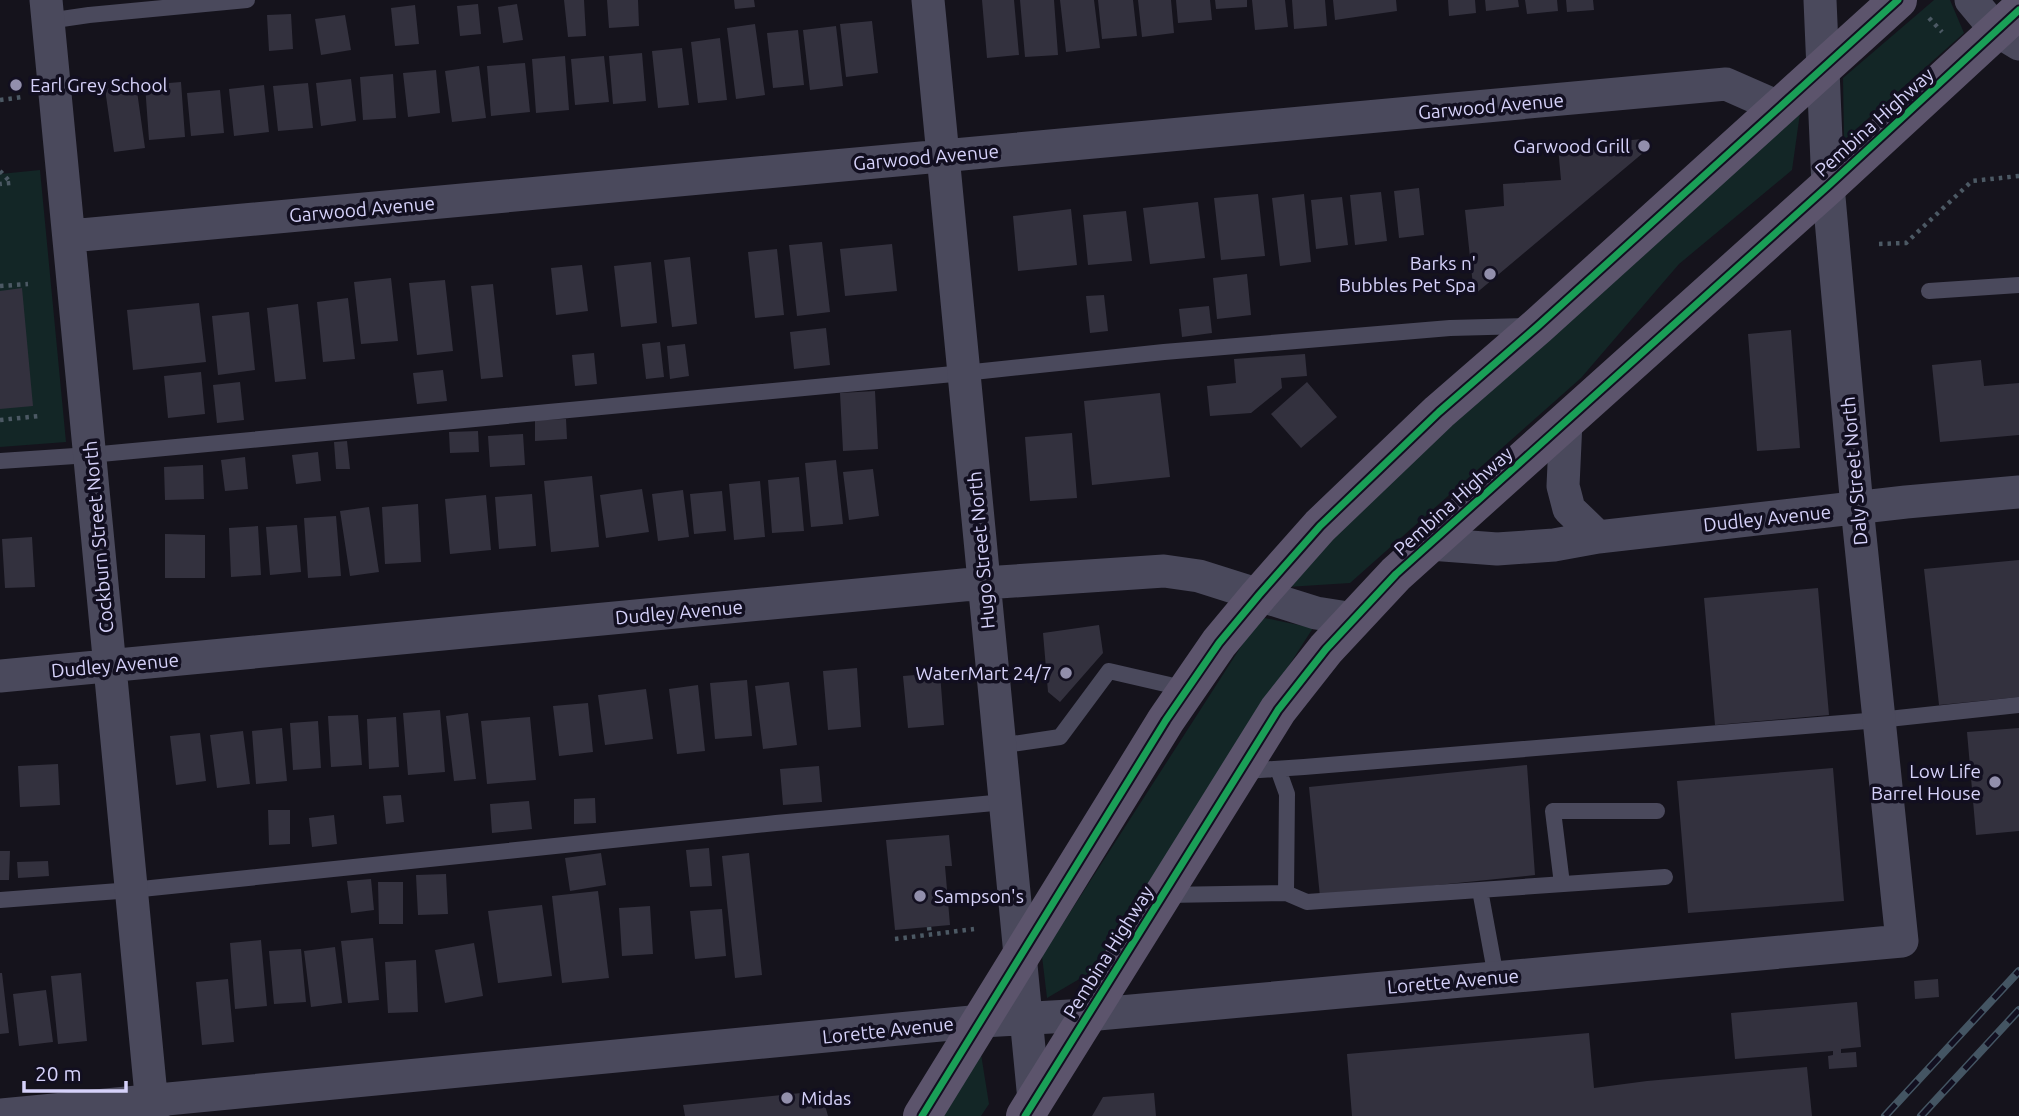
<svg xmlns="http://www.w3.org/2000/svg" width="2019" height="1116" font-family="Ubuntu,sans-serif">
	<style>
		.green { fill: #132626 }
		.building { fill: #33313e }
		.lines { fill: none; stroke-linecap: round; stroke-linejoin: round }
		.path { stroke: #4c5964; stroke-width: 4.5; stroke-dasharray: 3.5 5; stroke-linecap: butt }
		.lane { stroke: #4a495c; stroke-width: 16 }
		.street { stroke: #4a495c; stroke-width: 33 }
		.primary { stroke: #5c546c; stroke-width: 38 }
		.rail-casing { stroke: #445563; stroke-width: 8 }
		.rail { stroke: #120f20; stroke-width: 5; stroke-dasharray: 16; stroke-linecap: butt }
		.cycleway-casing { stroke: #120f20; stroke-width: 11 }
		.cycleway { stroke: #1a9f57; stroke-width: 7 }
		.poi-dot { fill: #928fac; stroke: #120f20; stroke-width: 2.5 }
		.labels { text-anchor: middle; stroke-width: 7; stroke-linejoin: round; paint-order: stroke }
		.poi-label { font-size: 19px; fill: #d6d2fa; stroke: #120f20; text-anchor: end }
		.street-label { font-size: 19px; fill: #d6d2fa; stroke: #120f20 }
	</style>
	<rect width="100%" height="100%" fill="#15131c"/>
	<!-- green -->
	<path class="green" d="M1934 0H1950L1964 33 1844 140 1843 78Z
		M1800 113 1792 170 1679 264 1581 378 1350 583 1287 587 1361 507Z
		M40 170 66 442 0 447V174Z
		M1260 617 1313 628 1093 971 1047 998 1042 956Z
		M981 1054 989 1104 981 1116H942Z"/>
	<!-- building -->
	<path class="building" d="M564 0H584L586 36 568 37Z
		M607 0H638L639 26 609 28Z
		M734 0H754L755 7 735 9Z
		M982 0H1014L1019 55 987 58Z
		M1020 0H1054L1058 55 1025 57Z
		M1060 0H1094L1100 48 1066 52Z
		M1098 0H1133L1137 36 1102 39Z
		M1138 0H1171L1174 33 1142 37Z
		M1176 0H1210L1212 20 1178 23Z
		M1215 0H1247V7L1216 9Z
		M1252 0H1285L1288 27 1255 30Z
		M1292 0H1325L1327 26 1294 29Z
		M1333 0H1396L1397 11 1335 20Z
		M1448 0H1475L1476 13 1449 16Z
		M1485 0H1518L1519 7 1486 11Z
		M1525 0H1557L1558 11 1527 14Z
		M1566 0H1593L1594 10 1567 12Z
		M478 4 481 34 460 36 457 6Z
		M517 4 523 40 503 43 498 7Z
		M415 5 419 44 395 46 391 8Z
		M291 14 293 49 269 51 267 15Z
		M345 15 351 50 321 55 315 19Z
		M872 21 878 73 846 77 840 24Z
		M755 24 765 95 736 99 727 28Z
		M836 26 843 86 810 90 803 30Z
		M798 30 804 85 773 88 767 33Z
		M720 38 727 100 698 103 691 42Z
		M682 48 689 105 658 108 652 51Z
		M642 53 646 101 613 104 609 56Z
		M565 56 569 110 536 113 532 59Z
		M604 56 609 102 575 105 571 59Z
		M525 63 530 112 491 116 487 66Z
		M479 66 486 118 452 122 445 71Z
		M436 70 440 113 408 117 403 73Z
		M393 74 396 118 363 120 360 77Z
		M351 79 356 121 321 126 316 83Z
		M181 82 185 137 149 140 145 85Z
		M308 83 313 128 278 131 273 86Z
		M136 84 145 148 114 152 105 89Z
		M264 85 269 132 234 136 229 89Z
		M220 90 224 133 191 136 187 93Z
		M1642 139 1643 153 1474 295 1465 210 1504 206 1503 184 1561 180 1558 147Z
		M1419 188 1424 235 1399 238 1394 191Z
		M1381 192 1387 241 1355 245 1350 195Z
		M1258 194 1265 256 1221 260 1214 198Z
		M1304 194 1311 262 1280 266 1272 198Z
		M1342 197 1348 245 1316 249 1311 200Z
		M1198 202 1205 258 1150 264 1143 208Z
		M1071 209 1077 265 1018 271 1013 216Z
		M1126 211 1132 261 1088 265 1083 215Z
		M822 242 830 312 797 316 789 245Z
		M892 244 897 291 845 296 840 249Z
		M777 249 784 315 755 318 748 252Z
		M690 257 697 324 672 327 664 260Z
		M651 262 657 323 621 327 614 266Z
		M582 265 588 311 556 315 551 268Z
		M1247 274 1251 315 1217 319 1213 278Z
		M391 278 398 341 361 344 354 282Z
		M445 280 453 351 417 355 409 283Z
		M493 284 503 377 481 379 471 286Z
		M22 288 33 406 0 409V291Z
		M1104 295 1108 331 1090 333 1086 296Z
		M348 298 355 359 323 362 317 302Z
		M199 303 206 362 133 370 127 310Z
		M298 304 306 379 275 382 267 308Z
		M1209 306 1212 333 1182 337 1179 309Z
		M249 312 255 370 218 375 212 316Z
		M826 328 830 365 794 369 790 332Z
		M1791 330 1800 448 1757 451 1748 334Z
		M660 342 664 377 646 379 642 344Z
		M685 344 689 376 670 379 667 346Z
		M594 353 597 384 575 386 572 355Z
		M1305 354 1307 376 1281 378 1282 388 1251 413 1210 416 1207 386 1236 383 1234 359Z
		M1981 360 1984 386 2019 383V435L1940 442 1932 365Z
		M443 370 447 401 417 404 413 373Z
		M201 372 205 414 168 418 164 376Z
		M240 382 244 420 217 423 213 385Z
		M1307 382 1337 417 1301 448 1271 414Z
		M875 391 878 449 843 451 840 393Z
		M1160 393 1170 477 1092 485 1084 401Z
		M566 419 567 439 535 441V420Z
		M478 431 479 452 450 453 449 432Z
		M1072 433 1077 498 1030 501 1025 437Z
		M523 434 525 465 490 467 488 436Z
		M347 441 350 469H336L334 442Z
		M318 452 321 481 296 484 292 455Z
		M245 457 248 489 225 491 221 460Z
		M836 460 843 524 811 527 805 463Z
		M203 465 204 499 165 500 164 467Z
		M873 469 879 516 849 520 843 472Z
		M592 476 599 547 551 552 544 481Z
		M799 477 804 531 772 533 768 480Z
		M760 481 765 537 734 540 729 484Z
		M642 489 649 532 606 538 600 495Z
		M683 490 689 537 658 541 652 494Z
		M722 491 726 531 694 534 690 494Z
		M532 494 536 546 499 549 495 497Z
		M486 495 491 550 450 554 445 499Z
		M418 504 421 562 385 564 382 507Z
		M369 507 379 572 350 576 340 511Z
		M336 516 341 576 308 578 304 518Z
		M297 525 301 572 270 575 266 527Z
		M258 526 261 575 231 577 229 528Z
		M165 534 205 535V578H165Z
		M32 537 35 587 5 588 2 539Z
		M2019 560V697L1939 705 1924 569Z
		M1818 588 1829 715 1715 725 1704 598Z
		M1099 625 1103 653 1060 702 1048 692 1043 633Z
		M857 668 861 727 828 730 823 671Z
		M940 673 944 725 908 728 903 676Z
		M747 680 752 736 715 739 710 683Z
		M789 682 797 745 763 749 755 686Z
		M698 685 705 751 677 754 669 689Z
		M646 689 653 739 605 745 598 695Z
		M588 703 593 752 559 756 553 706Z
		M440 710 445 772 408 775 403 713Z
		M468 713 476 779 454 781 446 716Z
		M358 715 362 765 331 767 328 716Z
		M396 717 399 767 369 769 367 719Z
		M530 717 536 780 487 784 481 721Z
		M318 721 321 768 293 770 290 723Z
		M282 728 287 781 256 784 252 731Z
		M2019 728V831L1976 835 1967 732Z
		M243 731 250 784 217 788 210 735Z
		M200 733 206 781 176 785 170 736Z
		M58 764 60 805 20 807 18 766Z
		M1527 765 1535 875 1320 897 1309 787Z
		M819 766 822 802 783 805 780 769Z
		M1833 768 1844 901 1688 913 1677 781Z
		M401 795 404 822 386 824 383 796Z
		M595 798 596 823 574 824V799Z
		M529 801 532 829 492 833 490 804Z
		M268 810H290V844L269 845Z
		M334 815 337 844 312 847 309 818Z
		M949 835 952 866H945L950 925 895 930 886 840Z
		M709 848 712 886 690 887 686 850Z
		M0 851H10L9 880H0Z
		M601 853 606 885 570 891 565 858Z
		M749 853 762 975 735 978 722 856Z
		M48 861 49 876 18 878 17 862Z
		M446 874 448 914 418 915 416 875Z
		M371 879 374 910 351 913 347 881Z
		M378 882H403V924H379Z
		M598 891 609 978 562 983 552 896Z
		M542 905 552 976 498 983 488 911Z
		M650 906 653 954 622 956 619 908Z
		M722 909 726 956 695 959 690 911Z
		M373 938 379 1000 348 1003 341 941Z
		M261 940 267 1006 235 1009 230 943Z
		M474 943 483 996 445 1003 435 950Z
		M335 947 342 1003 311 1007 304 951Z
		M301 949 306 1002 274 1004 269 951Z
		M416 960 418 1012 388 1013 385 962Z
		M0 973H2L9 1033 0 1034Z
		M81 973 87 1041 58 1044 51 976Z
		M228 979 234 1042 202 1045 196 982Z
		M1938 979 1939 997 1915 999 1914 981Z
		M46 990 53 1042 19 1046 13 994Z
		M1857 1002 1861 1047 1841 1049V1053L1856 1052 1857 1067 1829 1069 1828 1056 1833 1055V1051L1735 1059 1731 1013Z
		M1589 1033 1594 1088 1647 1081 1807 1067 1812 1116H1352L1347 1054Z
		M821 1091 828 1116H685L683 1105Z
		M1154 1093 1156 1116H1092L1103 1097Z"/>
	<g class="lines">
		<!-- path -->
		<path class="path" d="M1929 18 1942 32
			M0 100 23 97
			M0 171 11 183 0 184
			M1879 244 1906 243 1972 181 2019 176
			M0 286 28 284
			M0 420 39 416
			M929 927 930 935
			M895 939 974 929"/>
		<!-- lane -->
		<path class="lane" d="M48 21 89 15 247 0
			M1929 291 2019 285
			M0 461 90 455 964 373 1164 352 1450 328 1528 326
			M999 746 1060 737 1109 671 1187 689
			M1244 771 1304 767 1879 720 2019 705
			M1562 884 1553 811H1657
			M1480 890 1496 977
			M1286 893 1307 902 1665 877
			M1165 895 1286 893 1287 794 1278 769
			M0 900 132 890 776 823 1005 802"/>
		<!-- street -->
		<path class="street" d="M46 0 153 1116
			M928 0 1034 1100
			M1971 0 1996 30 2019 44
			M70 236 1726 84 1778 107
			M1566 421 1563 486 1569 509 1598 537
			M1430 544 1497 549 1554 545 1598 537 1906 502 2019 492
			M0 676 984 583 1164 571 1199 576 1316 613 1354 619
			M0 1115 982 1021 1087 1015 1902 941 1857 507 1828 186 1820 0"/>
		<!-- primary -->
		<path class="primary" d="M922 1116 1166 720 1219 643 1259 595 1320 526 1439 412 1538 326 1898 0
			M1025 1116 1278 710 1326 649 1396 574 1828 186 2019 10"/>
		<defs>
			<path id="rail" d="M1885 1116 2019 971
				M1921 1116 2019 1010"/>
		</defs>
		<!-- rail casing -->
		<use href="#rail" class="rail-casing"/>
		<!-- rail -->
		<use href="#rail" class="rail"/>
		<defs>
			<path id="cycleway" d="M922 1116 1166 720 1219 643 1259 595 1320 526 1439 412 1538 326 1898 0
				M1025 1116 1278 710 1326 649 1396 574 1828 186 2019 10"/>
		</defs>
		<!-- cycleway casing -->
		<use href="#cycleway" class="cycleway-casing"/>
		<!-- cycleway -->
		<use href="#cycleway" class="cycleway"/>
	</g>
	<!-- markers -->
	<g class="poi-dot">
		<circle cx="16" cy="85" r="7"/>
		<circle cx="1644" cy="146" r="7"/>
		<circle cx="1490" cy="274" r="7"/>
		<circle cx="1066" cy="673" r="7"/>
		<circle cx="1995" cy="782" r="7"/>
		<circle cx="920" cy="896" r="7"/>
		<circle cx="787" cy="1098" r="7"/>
	</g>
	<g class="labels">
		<!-- poi labels -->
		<g class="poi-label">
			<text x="30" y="92" text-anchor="start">Earl Grey School</text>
			<text x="1630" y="153">Garwood Grill</text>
			<text x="1476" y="270">Barks n'<tspan x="1476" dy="22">Bubbles Pet Spa</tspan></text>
			<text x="1052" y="680">WaterMart 24/7</text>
			<text x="1981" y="778">Low Life<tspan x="1981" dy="22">Barrel House</tspan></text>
			<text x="934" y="903" text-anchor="start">Sampson's</text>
			<text x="801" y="1105" text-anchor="start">Midas</text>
		</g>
		<!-- street labels -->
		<g class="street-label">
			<text transform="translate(1491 106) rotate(-5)" y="7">Garwood Avenue</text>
			<text transform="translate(1874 122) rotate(-42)" y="7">Pembina Highway</text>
			<text transform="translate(926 157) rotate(-5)" y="7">Garwood Avenue</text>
			<text transform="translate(362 209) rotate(-5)" y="7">Garwood Avenue</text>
			<text transform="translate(1854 471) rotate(-95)" y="7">Daly Street North</text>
			<text transform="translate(1453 501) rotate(-42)" y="7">Pembina Highway</text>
			<text transform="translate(1767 518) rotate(-6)" y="7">Dudley Avenue</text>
			<text transform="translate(98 537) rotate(-95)" y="7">Cockburn Street North</text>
			<text transform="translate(981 550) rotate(-95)" y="7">Hugo Street North</text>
			<text transform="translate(679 612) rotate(-5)" y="7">Dudley Avenue</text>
			<text transform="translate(115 665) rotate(-5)" y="7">Dudley Avenue</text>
			<text transform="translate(1108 952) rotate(-58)" y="7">Pembina Highway</text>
			<text transform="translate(1453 981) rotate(-5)" y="7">Lorette Avenue</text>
			<text transform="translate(888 1030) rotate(-6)" y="7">Lorette Avenue</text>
		</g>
	</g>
	<!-- scale -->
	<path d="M24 1081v10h102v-10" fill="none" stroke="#d6d2fa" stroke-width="3.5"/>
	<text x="35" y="1081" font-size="21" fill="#d6d2fa" stroke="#120f20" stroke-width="5" paint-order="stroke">20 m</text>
</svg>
